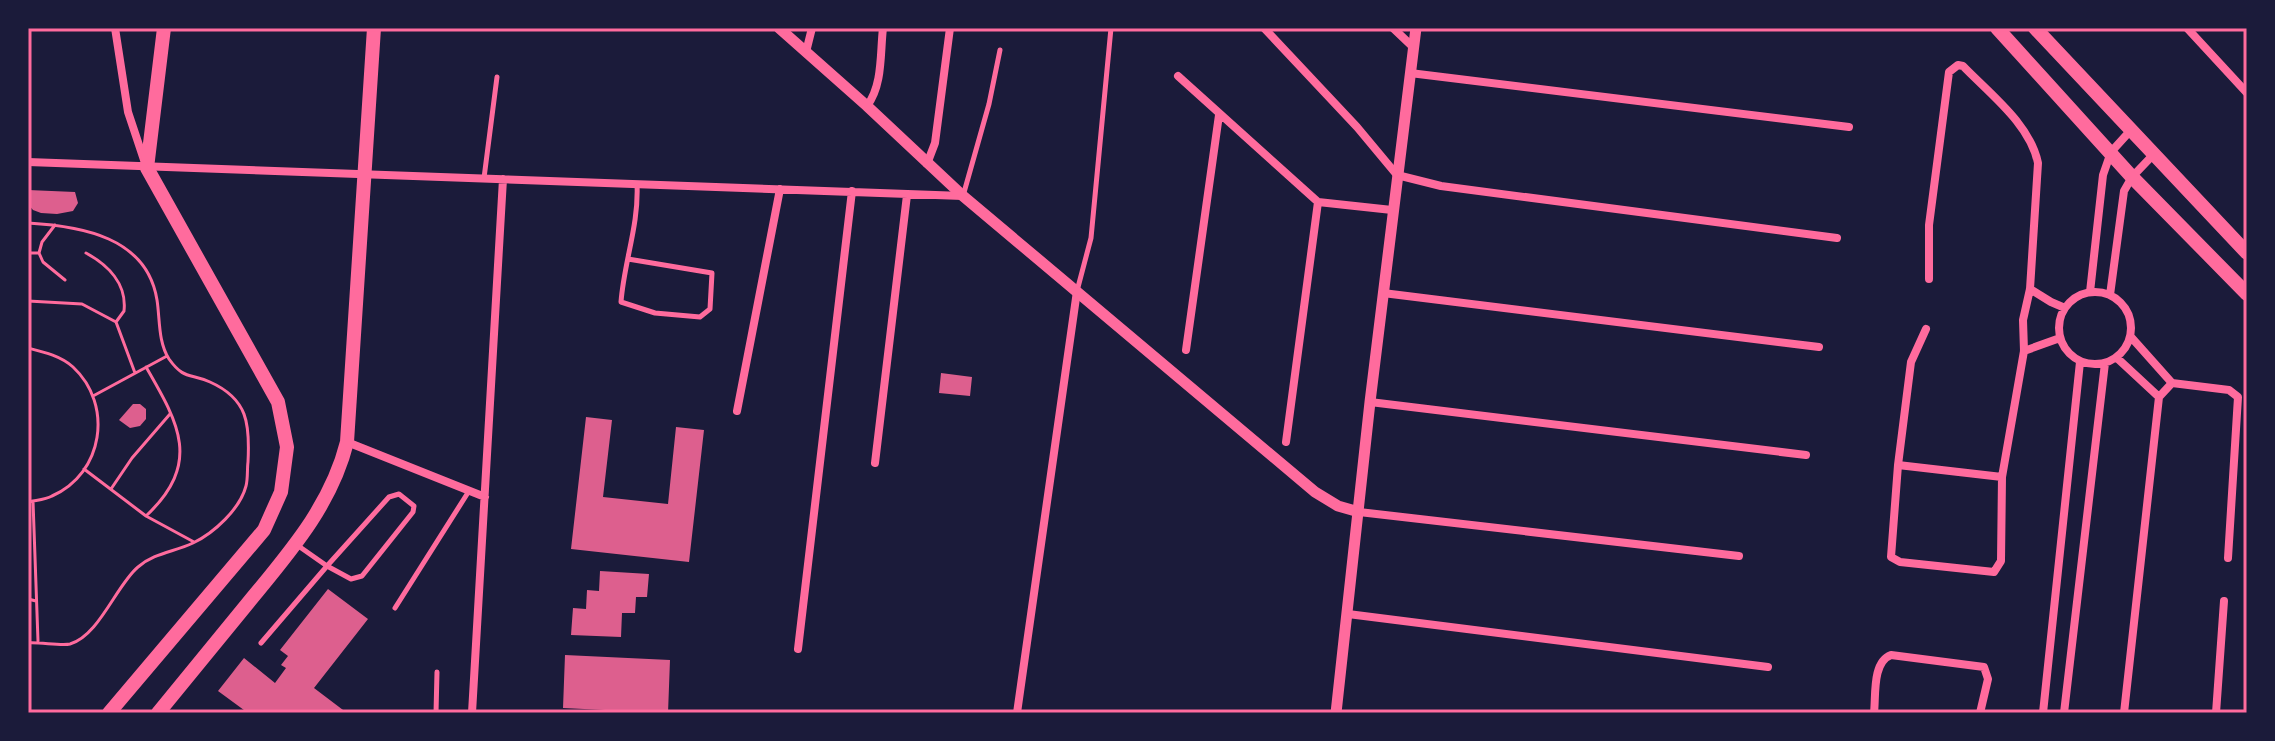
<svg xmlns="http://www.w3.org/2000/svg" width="2275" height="741" font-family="Signika,sans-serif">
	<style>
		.building { fill: #dd5f8e }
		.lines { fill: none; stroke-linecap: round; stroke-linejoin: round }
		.path { stroke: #ff6b9d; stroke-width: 3 }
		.service { stroke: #ff6b9d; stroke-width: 5 }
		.minor { stroke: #ff6b9d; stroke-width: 8 }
		.tertiary { stroke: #ff6b9d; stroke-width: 11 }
		.secondary { stroke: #ff6b9d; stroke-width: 14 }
		.primary { stroke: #ff6b9d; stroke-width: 14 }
		.neatline { fill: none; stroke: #ff6b9d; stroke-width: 3 }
	</style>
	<rect width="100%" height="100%" fill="#1b1b3a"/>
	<!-- building -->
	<path class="building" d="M28 190 75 192 78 203 73 211 57 214 41 213 33 210 28 204Z
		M941 373 972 377 970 396 939 393Z
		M133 404H140L146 409V419L140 426 130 428 119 420Z
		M586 417 612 420 603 497 668 504 676 427 704 430 689 562 571 549Z
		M600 571 649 574 647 597H636L635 613H622L621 637 571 635 573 608 586 609 587 590 599 591Z
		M328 589 368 619 314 688 347 713H248L218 691 244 658 275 683 286 668 281 665 288 656 280 650Z
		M565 655 670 660 668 713 563 708Z"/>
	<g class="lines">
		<!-- path -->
		<path class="path" d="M28 223C81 226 147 237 157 300 160 319 158 342 169 359 184 380 190 373 210 382 248 399 250 424 248 462 247 469 248 479 246 486 240 509 214 533 193 543 174 552 154 553 138 567 117 584 99 636 70 644 62 646 39 642 28 643
			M55 225 42 242 39 253 43 262 65 280
			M28 253H39
			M86 253C108 265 127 284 124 311L116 322
			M28 301 82 304 116 322 135 373
			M28 348C44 352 61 356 73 367 114 405 103 474 52 496 45 500 36 500 28 502
			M146 367C179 424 202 463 146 516
			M93 396 167 356
			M84 469 146 516 194 542
			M111 489 132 458 170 414
			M33 501 38 641
			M28 599 36 601"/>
		<!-- service -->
		<path class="service" d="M484 178 497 77
			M963 196 989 104 1000 50
			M628 259 712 273 710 309 700 317 655 313 621 302C624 262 639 225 637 184
			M1077 291 1091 238 1111 28
			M395 608 469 491
			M261 643 327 566 351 579 362 576 413 512 414 506 399 494 389 497 327 566 297 545
			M436 713 437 672"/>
		<!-- minor -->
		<path class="minor" d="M115 28 128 112 144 160
			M1264 28 1357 127 1397 175 1441 186 1837 238
			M1393 28 1413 47
			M2187 28 2247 93
			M806 52 812 28
			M1410 73 1849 127
			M1178 76 1318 202 1392 210
			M867 106C883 85 880 53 883 28
			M28 162 963 196
			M927 164 935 143 950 28
			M2030 289 2051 302 2065 308
			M2059 328a36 36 0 1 1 72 0a36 36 0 1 1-72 0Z
			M2090 292 2103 175 2111 152 2131 130
			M1383 293 1819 347
			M2110 295 2124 191 2132 177 2153 155
			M1926 329 1911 362 1898 465 1891 557 1900 562 1994 572 2001 561 2002 477 2024 351 2023 320 2030 289 2038 163C2030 124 1990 94 1963 66L1958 65 1949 72 1929 225V279
			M2131 337 2172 383
			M1186 350 1219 115
			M2024 351 2060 338
			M2117 358 2159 397
			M1370 402 1806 455
			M737 411 780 189
			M347 442 485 497
			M1286 442 1318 202
			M875 463 907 195
			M1898 465 2002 477
			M1359 512 1739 556
			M1348 614 1768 667
			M798 649 852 191
			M472 713 503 179
			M1017 713 1077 291
			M1874 713C1876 696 1872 662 1891 655L1984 667 1988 679 1980 713
			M2043 713 2080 362
			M2064 713 2105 363
			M2124 713 2159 397 2172 383 2229 390 2238 397 2228 558
			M2216 713 2224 601"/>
		<!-- tertiary -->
		<path class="tertiary" d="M779 28 867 106 963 196 1315 492 1338 506 1359 512
			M1336 713 1370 402 1416 28"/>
		<!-- secondary -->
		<path class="secondary" d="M1997 28 2132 177 2247 294
			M2035 28 2247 253"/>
		<!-- primary -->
		<path class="primary" d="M109 713 264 530 281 492 287 447 278 402 147 168 164 28
			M158 713C188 676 218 640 248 603 289 553 331 506 347 442L374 28"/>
	</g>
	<!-- border -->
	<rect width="2275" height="741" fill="none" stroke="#1b1b3a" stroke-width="60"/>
	<rect x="30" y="30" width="2215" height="681" class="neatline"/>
</svg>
